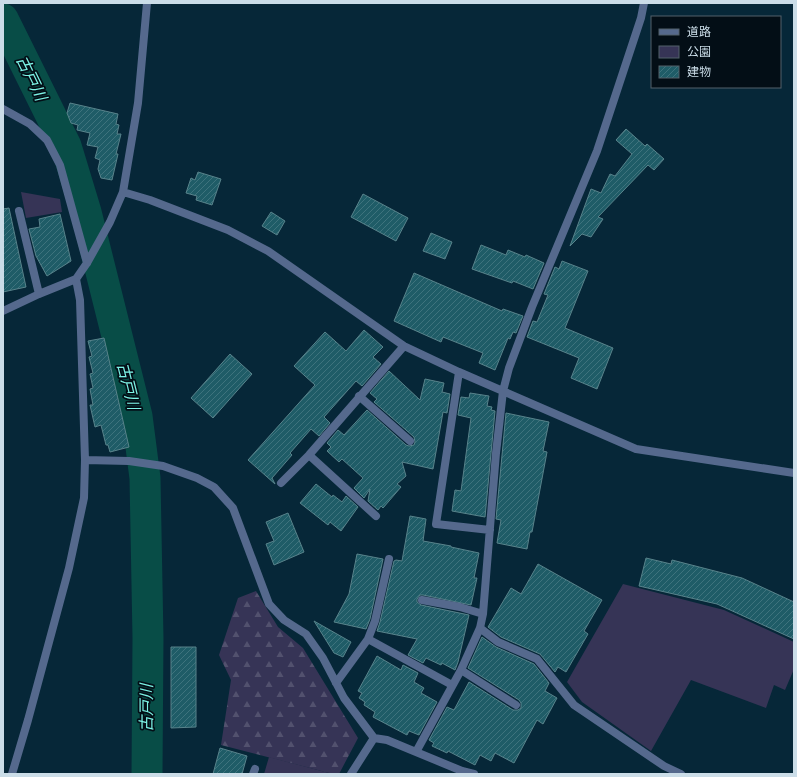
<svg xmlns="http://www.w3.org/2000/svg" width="797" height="777" font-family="Mulish,'Noto Sans JP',sans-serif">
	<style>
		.forest { fill: url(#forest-firs) }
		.park { fill: #363456 }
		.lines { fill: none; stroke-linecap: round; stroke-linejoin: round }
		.river { stroke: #084d47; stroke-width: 31 }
		.building { fill: url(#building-hatch); stroke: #58838b }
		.minor { stroke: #55698d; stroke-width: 8 }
		.labels { text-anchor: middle; stroke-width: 3.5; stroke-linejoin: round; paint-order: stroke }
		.water-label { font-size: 16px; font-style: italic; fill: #7df3e6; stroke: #030e16 }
	</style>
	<defs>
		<pattern id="forest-firs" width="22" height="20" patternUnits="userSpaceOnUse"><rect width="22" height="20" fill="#363456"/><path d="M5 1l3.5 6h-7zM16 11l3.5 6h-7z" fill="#52516e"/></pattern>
		<pattern id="building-hatch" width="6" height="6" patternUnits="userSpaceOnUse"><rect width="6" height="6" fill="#1f5c67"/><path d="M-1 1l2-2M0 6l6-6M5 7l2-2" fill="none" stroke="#3e737d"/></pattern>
	</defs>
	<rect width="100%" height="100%" fill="#062738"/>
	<!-- forest -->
	<path class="forest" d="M256 591 278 627 303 648 358 738 339 774H333L221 745 231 680 219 655 238 598Z"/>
	<!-- park -->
	<path class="park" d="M21 192 60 199 62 212 26 218Z
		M623 584 724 610 794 642V669L785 690 774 685 766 708 691 680 651 751 582 702 567 682Z
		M269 757 333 774H264Z"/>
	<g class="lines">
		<!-- river -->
		<path class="river" d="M3 19 66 146 86 212 137 416 145 478 148 638 147 774"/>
	</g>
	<!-- building -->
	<path class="building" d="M70 103 118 114 116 124 119 125 117 134H121L116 154H118L112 180 101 178 98 169 100 160 95 158 98 147 87 145 90 133 77 130 78 125 71 123 67 113Z
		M626 129 645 146 647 144 664 159 654 170 648 165 598 217 603 219 591 237 582 234 570 246 591 189 601 193 610 174 615 176 632 154 616 140Z
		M198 172 221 179 212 205 196 200 197 196 186 193 191 178 195 180Z
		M363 194 408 218 396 241 351 217Z
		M9 208 26 287 3 292V209Z
		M271 212 285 221 277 235 262 226Z
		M60 214 71 261 47 276 36 256 29 229 40 227 39 219Z
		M431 233 452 242 445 259 423 251Z
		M481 245 506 255 508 250 525 257 526 255 544 263 533 289 513 281 512 283 472 269Z
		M562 261 588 271 565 328 613 348 597 389 571 378 579 358 527 337 533 321 537 322 548 295 544 294 555 267 559 269Z
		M414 273 502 311 503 309 523 316 516 333 513 332 510 339 508 338 495 370 479 363 483 353 443 337 441 342 394 321Z
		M364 330 383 347 373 357 381 364 362 386 356 381 324 417 330 423 319 436 311 429 290 453 292 455 272 478 275 484 248 460 315 385 294 366 325 332 346 351Z
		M104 338 129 447 110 452 108 445H106L101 425 95 427 90 405H93L90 389 93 388 90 374 93 373 89 357 92 356 88 341Z
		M230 354 252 374 213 418 191 398Z
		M389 371 420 400 425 379 444 383 442 392 450 394 447 413 443 412 433 469 402 462 406 476 397 484 401 487 383 508 381 506 378 510 368 501 370 489 364 498 354 488 363 478 342 459 339 462 327 451 331 447 327 443 338 430 344 435 367 410 406 445 409 446 414 445 415 442 414 437 374 402 377 399 370 393Z
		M470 393 489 396 487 406 492 407 491 410 495 411 485 517 452 511 455 490 461 491 471 418 458 415 461 397 469 398Z
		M506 413 549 422 543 451 547 452 532 532H530L527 549 497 543 501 520 496 519Z
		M316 484 332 497 333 495 342 502 346 496 358 507 341 531 330 522 328 525 300 503Z
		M288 513 304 552 274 565 266 544 274 541 266 522Z
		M410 516 426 519 423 541 451 546V547L479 553 474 578H477L471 605 423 595H420L417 599V602L421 605 469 615 458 662 455 670 442 663 441 665 426 658 423 663 408 655 417 639 377 631 380 622 394 561 396 560 402 561Z
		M357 554 383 559 370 619 366 629 334 622 349 594Z
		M646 558 671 564 672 560 742 578 794 602V639L717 604 639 586Z
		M538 564 602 600 584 631 588 634 566 672 558 667 555 672 540 654 501 637 488 627 511 588 521 594Z
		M314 621 351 642 343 657 334 653Z
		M482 637 496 647 534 664 549 683 545 691 557 698 543 724 537 720 514 763 495 753 491 761 480 755 475 765 448 751 447 753 432 746 434 743 429 740 447 707 454 710 469 682 513 710H518L521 708V703L519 700 468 668Z
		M171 647H196V727L171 728Z
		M377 656 401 670 403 665 418 673 414 682 424 688 421 693 437 702 419 735 409 731 407 735 373 717 375 712 364 705 365 702 359 698 362 693 358 691Z
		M220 748 247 756 242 774H213Z"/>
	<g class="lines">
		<!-- minor -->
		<path class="minor" d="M3 109 30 124 47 140 60 165 87 263
			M123 192 150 200 228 230 268 251 404 346 459 372 636 449 794 473
			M19 211 39 294
			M3 311 39 294 76 279 87 263 110 222 123 192 138 103 147 3
			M459 372 436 524 490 530
			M359 396 410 441
			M309 455 376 516
			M85 460 129 461 163 466 197 478 214 487 233 508 269 604 284 620 306 634 323 658 344 698 374 738 387 740 462 771 474 774
			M281 483 309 455 404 346
			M422 600 460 607 483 614
			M480 628 498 642 537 659 574 705 664 766 681 774
			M368 639 452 685
			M461 670 516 705
			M336 683 368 639 375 621 389 559
			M416 752 461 670 480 628 483 614 496 453 503 391 509 368 532 307 597 151 641 18 644 3
			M12 774 28 720 69 568 84 498 85 460 80 300 76 279
			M253 774 255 769
			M351 774 374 738"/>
	</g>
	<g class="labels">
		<!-- water labels -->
		<g class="water-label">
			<text transform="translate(32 78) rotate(64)" y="6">古戸川</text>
			<text transform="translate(129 386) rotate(76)" y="6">古戸川</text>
			<text transform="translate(146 708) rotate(-90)" y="6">古戸川</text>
		</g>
	</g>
	<!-- border -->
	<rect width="797" height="777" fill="none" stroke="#cbdde8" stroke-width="8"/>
	<!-- legend -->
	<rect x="651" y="16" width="130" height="72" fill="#030e16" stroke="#53616a"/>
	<rect x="659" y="29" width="20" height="6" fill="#55698d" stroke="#53616a"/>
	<text x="687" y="36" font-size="12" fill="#cbdde8">道路</text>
	<rect x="659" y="46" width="20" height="12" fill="#363456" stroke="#53616a"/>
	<text x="687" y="56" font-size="12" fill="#cbdde8">公園</text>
	<rect x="659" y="66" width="20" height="12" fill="url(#building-hatch)" stroke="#53616a"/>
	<text x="687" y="76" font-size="12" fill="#cbdde8">建物</text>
</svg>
